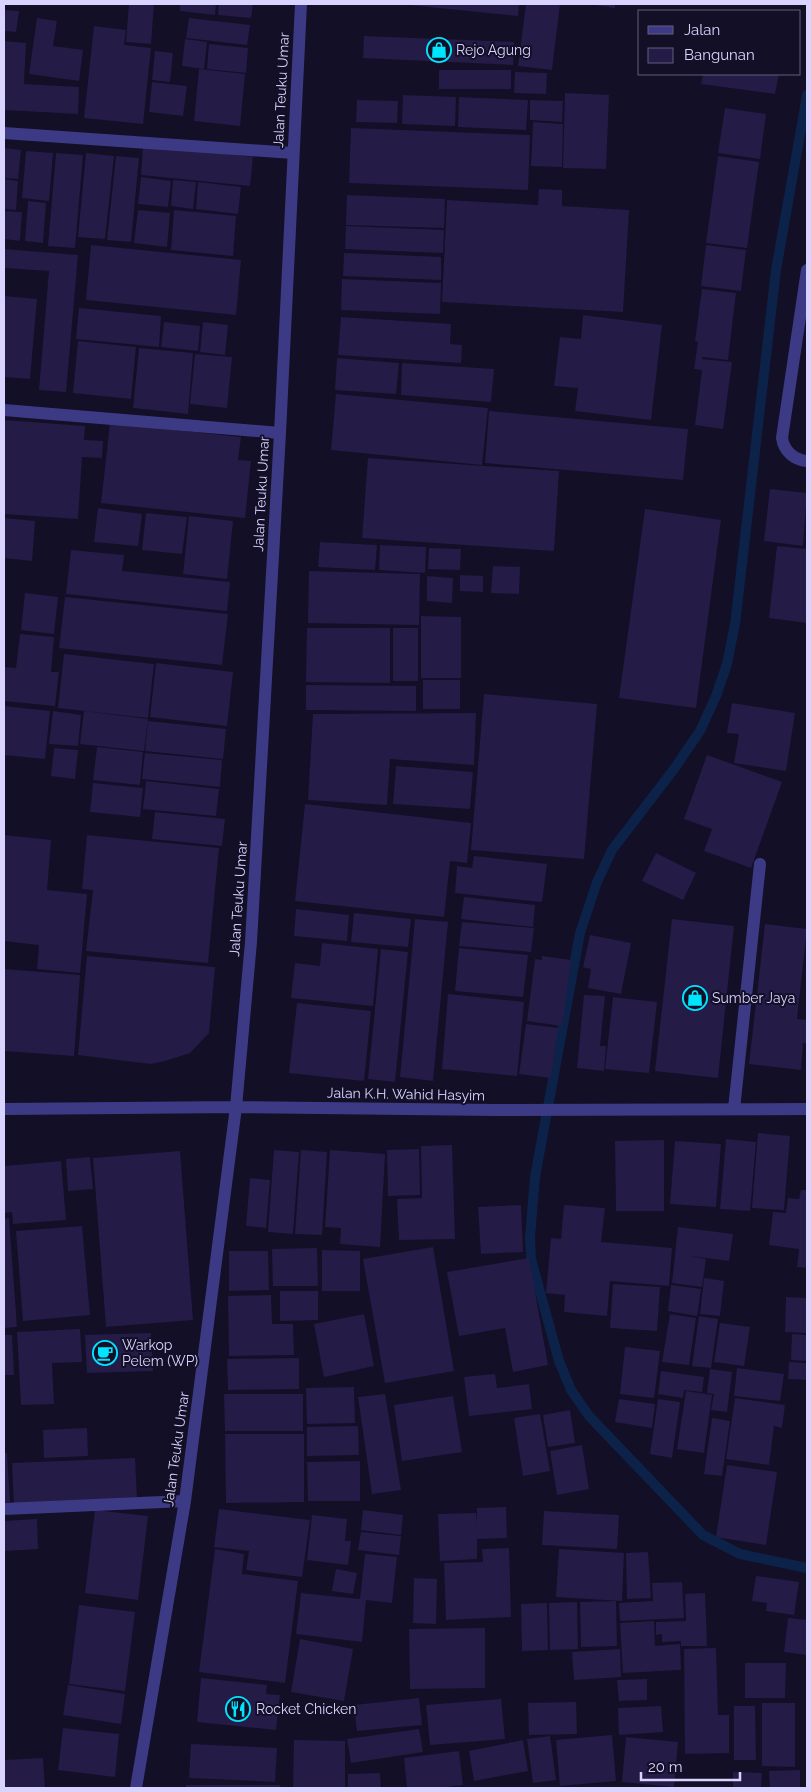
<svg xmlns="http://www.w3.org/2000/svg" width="811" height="1792" font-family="Raleway,sans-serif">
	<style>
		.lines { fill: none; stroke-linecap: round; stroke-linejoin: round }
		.stream { stroke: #0c2248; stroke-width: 10 }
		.building { fill: #241b47 }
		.minor { stroke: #3d3a85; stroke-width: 12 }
		.labels { text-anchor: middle; stroke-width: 4; stroke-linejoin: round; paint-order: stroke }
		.poi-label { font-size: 14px; fill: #d9d4ff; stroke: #130f26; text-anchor: start }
		.street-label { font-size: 14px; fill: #d9d4ff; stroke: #130f26 }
	</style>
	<rect width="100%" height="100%" fill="#130f26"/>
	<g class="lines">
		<!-- stream -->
		<path class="stream" d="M807 95 776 270 735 624 727 664 716 696 700 731 674 769 612 850 597 882 580 933 535 1177 530 1237 531 1259 559 1361 571 1390 589 1416 703 1535 740 1554 807 1568"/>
	</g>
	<!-- building -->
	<path class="building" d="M129 4H154L151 44 126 42Z
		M180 4H216L215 15 180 11Z
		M219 4H253L251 18 218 15Z
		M409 4H519L518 16 409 5Z
		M526 4H560L552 70 518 66Z
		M588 4H615V8Z
		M4 10 19 11 16 32 4 31Z
		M37 18 57 21 53 46 83 50 79 81 29 74Z
		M189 18 250 25 247 45 186 38Z
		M94 26 126 30 124 45 151 48 143 124 84 118Z
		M364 36 514 42 513 65 363 58Z
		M185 39 207 42 204 69 182 66Z
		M4 41 26 43 24 84 79 87 78 114 4 110Z
		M209 44 248 48 246 73 207 69Z
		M155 51 173 53 170 82 152 80Z
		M199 69 245 74 240 126 194 121Z
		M439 70H511V89H439Z
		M515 72 547 73 546 94 514 93Z
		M703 74H779L775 94 701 84Z
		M152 82 187 86 183 116 149 112Z
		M565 93 609 95 606 169 563 168Z
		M403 95 456 97 455 126 402 124Z
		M459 97 528 100 526 130 458 127Z
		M357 100 398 101 397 123 356 122Z
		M530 100 563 101 562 122 530 120Z
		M725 108 766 114 760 159 718 153Z
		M533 122 563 124 562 167 531 166Z
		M351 128 530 135 528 190 349 183Z
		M143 145 253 157 250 186 141 175Z
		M4 148 21 150 18 179 4 178Z
		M26 151 53 153 49 201 22 198Z
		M56 153 83 155 75 248 48 246Z
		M86 153 114 156 105 239 78 237Z
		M116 156 139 158 131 242 107 240Z
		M718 156 759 162 747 248 706 243Z
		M141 177 171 181 168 207 138 204Z
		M4 179 18 181 16 210 4 209Z
		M173 180 196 182 193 209 171 206Z
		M198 182 241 187 238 214 196 209Z
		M539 189 562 190V206L629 210 623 312 442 302 447 200 538 205Z
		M347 195 445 199 444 228 346 225Z
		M28 201 46 203 43 243 25 241Z
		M138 210 170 213 167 247 134 243Z
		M174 210 236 216 233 256 171 250Z
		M4 211 22 212 20 241 4 239Z
		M346 226 444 230 443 253 345 249Z
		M91 245 241 260 236 315 86 300Z
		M706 245 746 250 741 291 701 286Z
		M4 249 78 255 66 392 39 390 49 271 4 268Z
		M344 253 441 257V280L343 276Z
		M342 279 441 283 440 314 341 310Z
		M702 289 736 293 728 360 703 357 702 359 732 362 723 429 695 425 702 370 694 369 698 342 695 341Z
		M4 296 37 299 30 379 4 377Z
		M79 308 161 316 159 347 76 339Z
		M583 315 662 325 651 420 575 411 578 388 554 386 560 337 581 339Z
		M341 317 451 324 450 344 462 345 461 363 338 355Z
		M164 322 200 326 198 351 161 347Z
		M203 322 228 325 225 355 200 352Z
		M78 341 136 347 131 399 73 393Z
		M139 348 193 353 188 414 133 408Z
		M195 354 232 357 227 408 190 404Z
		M337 358 399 363 396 394 335 390Z
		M402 363 494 369 491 402 401 395Z
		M336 394 488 408 482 465 331 450Z
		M489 411 688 429 683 480 485 463Z
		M4 420 85 426 84 440 103 441 102 458 82 457 78 519 4 514Z
		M110 423 241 437 238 460 251 461 245 518 101 503Z
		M368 458 559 471 554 551 362 538Z
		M770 489 807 493 803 546 764 541Z
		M98 508 142 514 138 546 94 542Z
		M645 509 721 520 696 708 619 698Z
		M146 513 187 517 182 554 142 550Z
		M189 516 233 521 227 579 183 574Z
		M4 518 35 521 32 561 4 558Z
		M320 542 377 545 375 570 318 567Z
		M380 545 426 547 425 573 379 570Z
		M777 546 807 549V623L769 618Z
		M429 548 461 549 460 570 428 569Z
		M71 550 124 555 122 571 230 582 227 611 66 594Z
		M493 566 520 567 519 594 491 593Z
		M309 571 420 574 419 625 308 623Z
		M460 575 483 576V592L460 591Z
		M427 576 453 578 452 603 427 601Z
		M25 593 58 597 54 634 21 630Z
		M65 597 228 614 222 665 59 648Z
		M421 616 461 617V678H421Z
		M307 628H390V683L306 682Z
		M393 628H418V681H393Z
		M20 634 54 637 51 672H59L55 706 4 701V667L16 668Z
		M64 654 154 664 148 718 58 708Z
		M156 663 233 672 227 726 150 717Z
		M423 680H460V709H423Z
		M306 685 416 686V711L306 710Z
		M484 694 597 704 584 859 471 850Z
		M732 703 795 713 786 771 734 763 739 734 727 733Z
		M4 706 50 711 45 759 4 755Z
		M53 711 81 715 78 746 49 744Z
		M84 711 148 719 144 751 80 744Z
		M476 713 474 765 390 759 387 805 308 800 313 714Z
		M148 721 226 729 223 759 145 751Z
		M97 747 143 752 140 785 93 780Z
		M54 748 78 750 75 779 51 776Z
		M145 753 222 760 220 787 142 779Z
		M707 755 782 782 751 868 704 851 712 829 684 819Z
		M396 766 473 772 470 809 393 804Z
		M146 781 219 789 216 816 143 809Z
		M93 783 143 788 140 817 90 812Z
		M305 804 471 823 467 863 450 861 444 917 295 901Z
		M155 812 225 819 222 846 152 839Z
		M4 835 51 840 47 890 87 894 80 973 37 969 39 945 4 941Z
		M87 835 219 848 208 963 86 951 93 890 82 889Z
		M656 853 696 873 683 900 642 881Z
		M474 856 547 864 542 902 455 893 457 866 472 868Z
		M464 897 535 905 533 927 461 919Z
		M296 909 349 915 347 941 294 936Z
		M354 913 411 919 408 947 351 942Z
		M415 919 448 922 433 1081 400 1077Z
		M672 919 734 926 718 1078 655 1071Z
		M462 922 534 928 531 952 459 946Z
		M765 924 807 929 797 1019 807 1020V1043H803L801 1070 749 1064Z
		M590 935 631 943 621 994 588 988 591 969 583 967Z
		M322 943 378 949 373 1006 291 998 295 963 320 966Z
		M459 948 528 955 523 997 455 991Z
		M381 949 408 952 395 1082 368 1079Z
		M87 956 215 967 209 1033 190 1053 165 1061 150 1064 78 1055Z
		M542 956 571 960 562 1026 527 1021 535 959 542 960Z
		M4 969 80 975 74 1056 4 1051Z
		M448 994 524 1002 517 1076 442 1069Z
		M584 995 605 996 600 1046H606L604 1071 577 1068Z
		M613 997 657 1002 649 1073 605 1069Z
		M297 1003 371 1011 364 1081 289 1073Z
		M526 1024 558 1028 551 1078 519 1074Z
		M758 1133 790 1136 784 1210 752 1208Z
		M726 1139 756 1142 750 1211 720 1209Z
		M664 1140V1211H616L615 1141Z
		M675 1141 721 1144 716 1207 670 1204Z
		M452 1145 455 1239 399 1240 397 1199 422 1198 421 1146Z
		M419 1149 420 1195 388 1196 387 1150Z
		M274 1150 299 1152 293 1234 268 1232Z
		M301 1150 327 1152 322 1235 295 1234Z
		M330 1150 385 1154 380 1247 340 1244 341 1228 325 1227Z
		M180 1151 193 1320 106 1327 93 1158Z
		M90 1157 93 1189 68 1191 66 1159Z
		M61 1161 66 1220 13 1224 12 1212 4 1213V1166Z
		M250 1178 270 1180 266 1228 246 1226Z
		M801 1190H807V1268L797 1267 799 1249 769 1245 773 1212 786 1213 788 1198 799 1199Z
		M521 1205 523 1252 481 1254 478 1207Z
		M564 1205 605 1208 601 1242 672 1248 669 1286 610 1281 607 1316 564 1312 565 1295 546 1293 551 1238 561 1239Z
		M9 1218 17 1327 4 1328V1219Z
		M82 1226 90 1315 23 1321 16 1231Z
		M678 1227 733 1234 729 1261 690 1256 706 1259 702 1287 672 1283Z
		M433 1247 454 1371 385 1383 363 1259Z
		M317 1248 318 1286H273L272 1249Z
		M322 1250 360 1251V1291H322Z
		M229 1251H268L269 1290 229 1291Z
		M529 1258 548 1365 513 1372 505 1328 459 1336 447 1272Z
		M704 1278 724 1281 720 1316 700 1314Z
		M613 1284 660 1287 657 1331 610 1328Z
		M671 1285 701 1289 697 1316 668 1311Z
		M280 1291H318V1320L280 1321Z
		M271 1295 272 1324H293L294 1355 229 1356 228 1296Z
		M786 1297 807 1298V1333L785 1332Z
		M364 1314 374 1366 324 1377 314 1324Z
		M670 1314 696 1318 689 1365 662 1362Z
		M699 1316 718 1319 711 1368 692 1366Z
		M720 1323 750 1327 744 1366 714 1362Z
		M80 1329 82 1362 52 1363 54 1404 21 1405 17 1332Z
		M151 1333 153 1371 87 1373 85 1335Z
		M792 1334 807 1335V1361L791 1360Z
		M4 1335H12L14 1375H4Z
		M625 1347 660 1351 654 1398 620 1394Z
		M299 1358V1389L228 1390 227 1359Z
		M789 1362 807 1363V1380L788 1379Z
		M737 1368 784 1374 780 1401 734 1396Z
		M710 1369 732 1372 727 1412 711 1410 714 1394 707 1393Z
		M661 1371 704 1377 702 1392 684 1390 683 1398 658 1394Z
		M495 1374 497 1388 529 1384 532 1409 469 1416 464 1377Z
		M354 1387 355 1423 307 1424 306 1388Z
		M686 1391 712 1395 704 1453 677 1449Z
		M224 1394H303V1431H225Z
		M385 1394 401 1490 372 1494 358 1397Z
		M453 1396 462 1452 402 1461 394 1405Z
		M735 1398 785 1405 782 1428 774 1426 769 1465 726 1459Z
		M619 1399 655 1404 652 1428 615 1422Z
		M658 1399 680 1402 672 1458 650 1454Z
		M570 1410 575 1443 548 1447 543 1415Z
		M540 1414 550 1471 523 1476 514 1418Z
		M712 1418 730 1421 722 1476 704 1474Z
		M358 1426 359 1455 307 1456V1427Z
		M87 1428 88 1456 44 1458 43 1430Z
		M225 1434H304V1502L226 1503Z
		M582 1445 589 1489 557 1495 550 1451Z
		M4 1453H7L10 1502 4 1503Z
		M135 1458 137 1499 14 1505 12 1463Z
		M360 1461V1501H308L307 1462Z
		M727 1465 777 1472 766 1545 716 1537Z
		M506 1507 507 1538 477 1539V1559L440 1561 438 1514 476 1513 477 1523V1508Z
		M219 1509 310 1520 302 1577 246 1570 249 1551 214 1547Z
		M95 1510 148 1516 138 1600 85 1593Z
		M363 1510 403 1515 401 1535 361 1530Z
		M544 1511 619 1515 617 1549 542 1545Z
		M312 1515 347 1519 345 1541H351L348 1565 307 1560Z
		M37 1519 38 1549 4 1551V1521Z
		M361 1532 401 1536 399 1555 358 1550Z
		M509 1548 511 1617 446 1620 444 1563 483 1562 482 1549Z
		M215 1549 244 1554 242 1574 298 1581 285 1683 199 1672Z
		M559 1549 624 1553 622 1601 556 1597Z
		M648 1552 651 1598 627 1599 626 1553Z
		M365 1554 397 1557 392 1603 366 1600 362 1642 296 1634 301 1593 360 1599Z
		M336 1569 357 1573 353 1594 332 1591Z
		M756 1576 799 1582 794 1615 766 1611 767 1603 752 1601Z
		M414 1578 437 1579 436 1624 413 1623Z
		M682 1582 684 1618 620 1621 619 1603 653 1601 652 1583Z
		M705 1593 707 1646H681V1641L662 1642V1634L656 1635V1622L686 1621 685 1594Z
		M616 1601 617 1646 581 1647 580 1602Z
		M577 1602 578 1649 550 1650 549 1603Z
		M547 1603 548 1650 522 1651 521 1604Z
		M79 1605 135 1612 125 1691 69 1684Z
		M788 1618 807 1620V1655L784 1652Z
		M654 1621 655 1646 680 1644 681 1670 623 1673 620 1623Z
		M485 1628V1688L410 1689 409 1629Z
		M300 1639 353 1649 344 1701 291 1692Z
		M716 1648 718 1715H729V1753L685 1754 684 1649Z
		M620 1649 621 1677 574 1680 572 1652Z
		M745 1663H786L785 1698H745Z
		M201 1678 267 1685 266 1694 280 1695 276 1730 197 1722Z
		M647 1679V1700L619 1701 617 1680Z
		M68 1685 125 1694 121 1724 63 1715Z
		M419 1698 422 1725 357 1731 354 1705Z
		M501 1699 505 1739 430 1745 426 1705Z
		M576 1702 577 1734 529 1735 528 1703Z
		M762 1703H795V1767L762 1766Z
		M661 1706 663 1732 619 1735 618 1708Z
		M734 1706H755L756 1760H734Z
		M63 1728 119 1734 115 1777 58 1770Z
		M419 1729 423 1752 351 1763 347 1739Z
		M612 1735 616 1781 560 1786 556 1740Z
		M550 1736 556 1780 533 1783 527 1739Z
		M626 1737 678 1742 674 1787 622 1782Z
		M294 1740 345 1741V1788H293Z
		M523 1740 528 1771 474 1781 469 1751Z
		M191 1744 277 1748 275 1782 189 1778Z
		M459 1751 463 1785 437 1788H407L404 1758Z
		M43 1758 45 1788H4V1760Z
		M800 1770V1788H770L769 1771Z
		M733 1772 762 1773 761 1788H733Z
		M380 1773 381 1788H348V1774Z
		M186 1785H280V1788H186Z"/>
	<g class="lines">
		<!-- minor -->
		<path class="minor" d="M4 133 293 153
			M807 270 782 438C784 451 794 460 807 461
			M4 410 280 433
			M4 1109 236 1107 494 1110 807 1109
			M734 1109 760 864
			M4 1509 185 1501
			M136 1788 185 1501 236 1107 251 942 280 433 301 4"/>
	</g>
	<!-- icons -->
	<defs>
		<symbol id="shop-ring" viewBox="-11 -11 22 22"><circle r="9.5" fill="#130f26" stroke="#00e5ff" stroke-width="1.5"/><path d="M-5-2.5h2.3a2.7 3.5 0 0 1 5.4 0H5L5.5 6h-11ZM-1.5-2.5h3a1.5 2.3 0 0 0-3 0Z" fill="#00e5ff"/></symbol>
		<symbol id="cafe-ring" viewBox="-11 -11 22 22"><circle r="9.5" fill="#130f26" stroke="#00e5ff" stroke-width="1.5"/><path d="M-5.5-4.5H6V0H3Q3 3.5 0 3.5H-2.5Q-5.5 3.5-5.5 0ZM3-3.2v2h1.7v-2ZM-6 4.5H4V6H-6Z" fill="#00e5ff"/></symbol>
		<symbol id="restaurant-ring" viewBox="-11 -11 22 22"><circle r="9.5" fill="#130f26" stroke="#00e5ff" stroke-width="1.5"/><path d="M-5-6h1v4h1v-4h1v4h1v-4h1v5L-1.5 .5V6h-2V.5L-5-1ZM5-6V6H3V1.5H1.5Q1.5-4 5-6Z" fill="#00e5ff"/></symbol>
	</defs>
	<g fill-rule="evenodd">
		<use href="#shop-ring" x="425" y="36" width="28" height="28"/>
		<use href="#shop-ring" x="681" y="984" width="28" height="28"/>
		<use href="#cafe-ring" x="91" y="1339" width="28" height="28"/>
		<use href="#restaurant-ring" x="224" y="1695" width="28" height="28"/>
	</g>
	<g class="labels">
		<!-- poi labels -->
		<g class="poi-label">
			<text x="456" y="55">Rejo Agung</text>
			<text x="712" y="1003">Sumber Jaya</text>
			<text x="122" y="1350">Warkop<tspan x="122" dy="16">Pelem (WP)</tspan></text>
			<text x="256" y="1714">Rocket Chicken</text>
		</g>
		<!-- street labels -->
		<g class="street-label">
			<text transform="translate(281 90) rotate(-87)" y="5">Jalan Teuku Umar</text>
			<text transform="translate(261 494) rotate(-87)" y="5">Jalan Teuku Umar</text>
			<text transform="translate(238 899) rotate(-86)" y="5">Jalan Teuku Umar</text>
			<text transform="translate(406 1094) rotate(1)" y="5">Jalan K.H. Wahid Hasyim</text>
			<text transform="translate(176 1449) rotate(-82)" y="5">Jalan Teuku Umar</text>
		</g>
	</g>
	<!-- border -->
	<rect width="811" height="1792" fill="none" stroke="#d9d4ff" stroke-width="10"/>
	<!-- legend -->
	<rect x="638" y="10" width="162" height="65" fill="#130f26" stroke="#625e7d"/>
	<rect x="648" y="26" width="25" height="8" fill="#3d3a85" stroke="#625e7d"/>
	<text x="684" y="35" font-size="15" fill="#d9d4ff">Jalan</text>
	<rect x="648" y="48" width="25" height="15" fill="#241b47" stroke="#625e7d"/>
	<text x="684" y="60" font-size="15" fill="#d9d4ff">Bangunan</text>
	<!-- scale -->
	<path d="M641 1772v8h99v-8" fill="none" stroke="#d9d4ff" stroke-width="2.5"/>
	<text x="648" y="1772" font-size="15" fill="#d9d4ff" stroke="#130f26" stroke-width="4" paint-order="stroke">20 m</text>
</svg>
